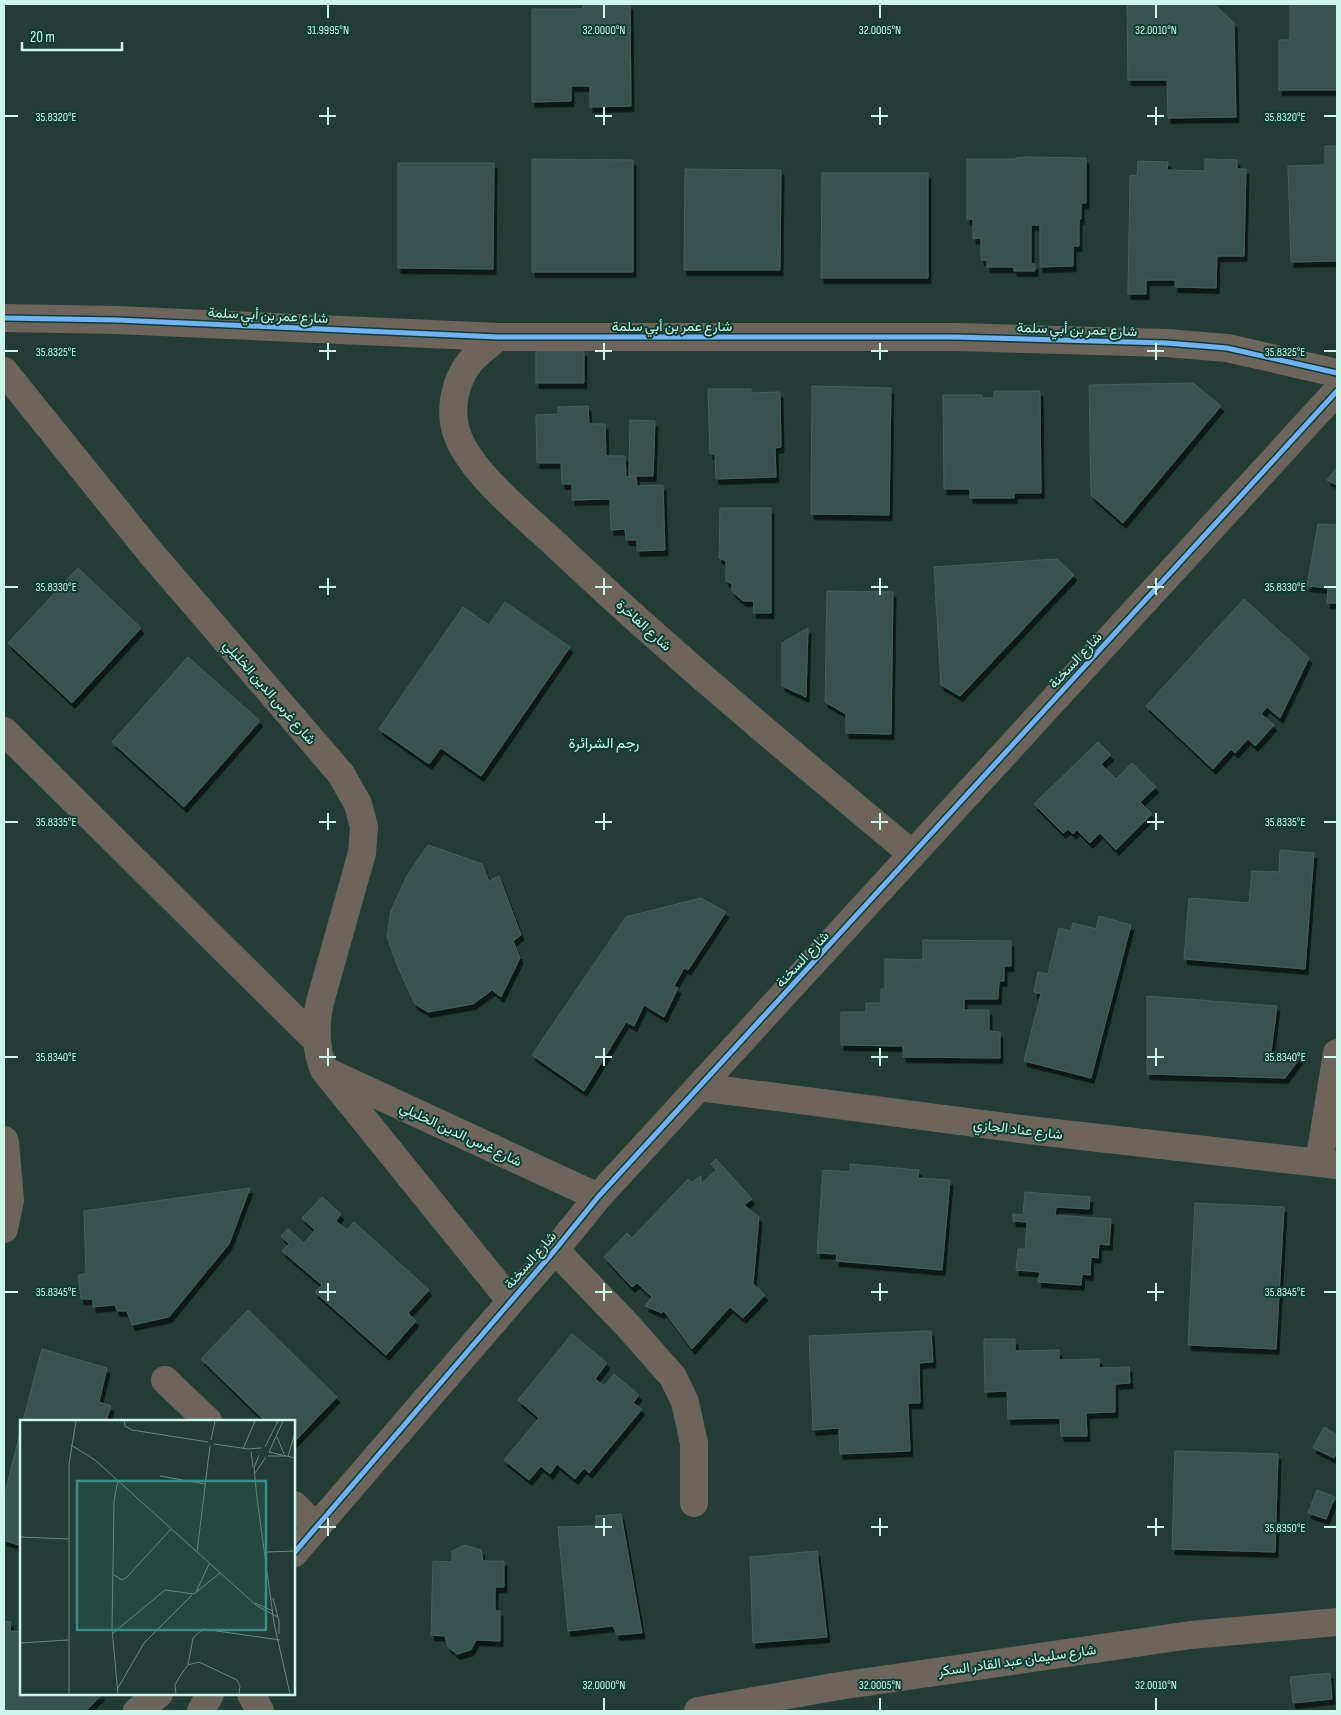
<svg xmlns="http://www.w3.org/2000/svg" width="1341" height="1715" font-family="'Sofia Sans Condensed',Vazirmatn,sans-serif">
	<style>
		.building { fill: #37534f; stroke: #44615d; filter: url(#shadow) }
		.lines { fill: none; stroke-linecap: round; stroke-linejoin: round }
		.minor { stroke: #6d655b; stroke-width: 28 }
		.cycleway-casing { stroke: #0a3e32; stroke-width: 8 }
		.cycleway { stroke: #73b2f8; stroke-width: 5 }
		.ticks { fill: none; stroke: #cdf7ea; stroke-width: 2 }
		.labels { text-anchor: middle; stroke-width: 4; stroke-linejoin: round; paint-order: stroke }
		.street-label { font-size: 14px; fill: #cdf7ea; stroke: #0a3e32 }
		.neighbourhood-label { font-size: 15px; fill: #cdf7ea; stroke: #0a3e32 }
		.inset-road { fill: none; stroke: #67877e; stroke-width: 1 }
		.view { fill: #359087; fill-opacity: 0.15; stroke: #359087; stroke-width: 2.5 }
		.inset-edge { fill: none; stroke: #cdf7ea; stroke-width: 2.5 }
		.ticks-label { font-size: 12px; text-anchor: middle; fill: #cdf7ea; stroke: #0a3e32; stroke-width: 4; stroke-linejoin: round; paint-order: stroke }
	</style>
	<defs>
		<filter id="shadow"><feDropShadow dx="3" dy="5.5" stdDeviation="0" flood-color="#0009"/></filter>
	</defs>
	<rect width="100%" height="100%" fill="#233d36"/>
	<!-- building -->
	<path class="building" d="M583 4H630L631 106 590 107V86H571V101L532 102V9H583Z
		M1127 4H1214L1234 23 1236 117 1168 118 1167 80H1128Z
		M1290 4H1337V90H1279V40H1290Z
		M1325 146H1337V261L1291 262 1288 166 1325 165Z
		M1027 157 1086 158V203H1081V219H1079V246H1073V266L1040 267V225H1031V264H1035V271H1014V267H987V260H981V238L973 239V219H967V159H1016V158Z
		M532 159 633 160V272H532Z
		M1205 159 1237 160V169H1246L1244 256H1217L1216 288 1175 287V280H1146V294H1128L1130 175 1137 176 1138 161 1168 162 1167 170 1205 171Z
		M398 163H494L493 269 398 268Z
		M685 169 781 170 780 270H684Z
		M822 173H928V278H821Z
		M536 351H584V383H536Z
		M1193 383 1221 406 1123 523 1091 495 1089 385Z
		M812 386 891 388 889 515 811 514Z
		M708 389H751V393L780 392 781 447 775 448 776 477 716 479 715 454H710Z
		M994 391H1040L1041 493H1014V498H970V489H944L943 395H982V398H994Z
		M588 406 589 424H605L606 456H625L626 477 636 476 637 486 663 485 665 550 637 551V540H626L625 529 611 530 610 499 572 500V484H562L561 463H537L536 415 558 414V407Z
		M630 420 655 421 653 476H629Z
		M1337 468V485L1327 480Z
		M720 508H771V613H753L754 601H743L732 591V584L726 581V561L719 558Z
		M1318 524 1337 525V603H1327L1328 588 1307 586Z
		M1057 559 1074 575 960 696 941 685 934 567Z
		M78 568 141 628 72 703 8 643Z
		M827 591 893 592 891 734 846 733V714L825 702Z
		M1244 599 1309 658 1280 718 1267 707 1261 714 1274 725 1255 746 1248 739 1235 753 1231 749 1213 769 1146 706Z
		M505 602 570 647 481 776 441 748 429 764 379 729 463 607 489 625Z
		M808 628 806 697 782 686V643Z
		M188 657 260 721 184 807 112 742Z
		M1098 742 1111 755 1101 764 1116 779 1132 763 1156 787 1140 802 1152 814 1116 850 1100 833 1090 843 1077 830 1073 834 1068 829 1063 833 1034 804Z
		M428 845 482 864 489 881 499 876 521 935 513 941 520 958 501 997 492 990 473 1004 428 1012 415 1004 398 967 387 937 391 911 407 876Z
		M1280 850 1314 853 1305 969 1184 959 1189 898 1249 903 1252 871 1279 872Z
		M701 898 726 912 688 970 684 968 674 986 678 988 664 1017 644 1005 634 1026 626 1022 584 1091 532 1055 626 917Z
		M1099 916 1131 925 1091 1078 1024 1061 1041 994 1034 992 1038 972 1048 974 1059 928 1071 931 1073 923 1096 929Z
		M923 940 1011 941V966H1004V981H999L998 999H964V1010H989V1031L1000 1032V1058L903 1057V1046L841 1045V1012H866V1003H881V989H885V959L923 960Z
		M1147 996 1277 1006 1271 1052 1303 1054 1285 1078 1147 1074Z
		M716 1159 752 1199 744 1205 759 1217 753 1284 765 1295 743 1318 730 1307 692 1349 664 1311 662 1313 645 1306 652 1297 637 1283 632 1287 604 1257 627 1233 632 1238 688 1179 691 1183 701 1176V1184L716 1170 711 1164Z
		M850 1164 919 1170 918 1178 950 1180 942 1270 836 1261 837 1254 817 1253 823 1170 850 1172Z
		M250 1188 229 1244 169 1317 132 1325 127 1311H117L115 1305 93 1307V1299H81L78 1275 86 1274 84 1211Z
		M1025 1192 1090 1197 1089 1209 1056 1207 1055 1215 1111 1219 1109 1245 1099 1244 1098 1258 1091 1257 1090 1275 1082 1274 1081 1285 1038 1282 1040 1272 1016 1270 1018 1249H1025L1027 1222 1013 1221V1214L1023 1215Z
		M322 1197 341 1214 336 1221 347 1230 354 1222 429 1290 408 1313 416 1321 386 1355 315 1292 322 1285 282 1251 289 1244 281 1236 288 1229 304 1243 315 1230 302 1218Z
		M1195 1203 1284 1207 1276 1349 1188 1345Z
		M248 1310 337 1397 294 1442V1421H265L201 1359Z
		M931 1331 933 1362 919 1363 920 1403H908L910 1451 840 1454 839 1428 813 1430 809 1336Z
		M572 1334 607 1363 595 1379 604 1386 614 1374 639 1395 633 1403 642 1409 589 1473 584 1468 575 1479 557 1464 550 1474 541 1466 529 1480 504 1460 539 1418 518 1400Z
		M984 1339H1015V1351L1059 1350V1360L1099 1359V1368L1129 1367 1130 1383 1115 1384V1412L1086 1413 1087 1436H1061L1060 1418 1008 1419 1007 1391 985 1392Z
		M42 1349 107 1368 99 1402 111 1406 106 1421H23Z
		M1324 1427 1337 1435V1452L1334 1458 1313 1448Z
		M21 1429V1546L4 1540V1497Z
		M1175 1451 1278 1454 1275 1552 1172 1549Z
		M1317 1490 1335 1497 1326 1519 1308 1513Z
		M621 1514 642 1633 617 1635 613 1626 568 1631 558 1527 596 1526V1516Z
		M465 1545 481 1550 483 1561H504V1587H495V1611H500V1641L476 1640 471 1650 457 1654 448 1647 445 1636 431 1635 433 1561 452 1562V1551Z
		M817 1551 827 1637 753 1643 750 1557Z
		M4 1621 11 1622 10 1631 21 1632V1694H102L86 1711H4Z
		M1330 1673 1332 1699 1293 1703 1290 1677Z"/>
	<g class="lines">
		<!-- minor -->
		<path class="minor" d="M4 318 117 320 498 337H956L1166 343 1227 348 1337 373
			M498 337C489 345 477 353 470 362 454 382 449 411 457 434 470 472 525 516 554 543 669 652 791 753 912 854
			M4 371 150 552 341 774 358 804 364 827 362 853 320 1002C315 1025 315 1048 324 1070L510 1300
			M4 731 317 1041
			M330 1073 598 1197
			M699 1087 1020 1129 1337 1165
			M4 1140 5 1142 10 1200 4 1229
			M1319 1163 1337 1053
			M555 1250 628 1326 673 1377 685 1402 694 1443V1503
			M165 1380 208 1421
			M294 1505 315 1526
			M294 1553 555 1250 598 1197 1337 391
			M251 1694 260 1711
			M137 1711 159 1694
			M201 1711 210 1694
			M698 1711 839 1686 1191 1635 1337 1622"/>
		<defs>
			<path id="cycleway" d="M4 318 117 320 498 337H956L1166 343 1227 348 1337 373
				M294 1553 555 1250 598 1197 1337 391"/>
		</defs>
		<!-- cycleway casing -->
		<use href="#cycleway" class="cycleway-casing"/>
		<!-- cycleway -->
		<use href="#cycleway" class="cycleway"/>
	</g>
	<!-- ticks -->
	<path class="ticks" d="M328 5V18M604 5V18M880 5V18M1156 5V18M328 107V125M604 107V125M880 107V125M1156 107V125M5 116H18M319 116H336M595 116H612M871 116H888M1147 116H1164M1324 116H1336M328 343V360M604 343V360M880 343V360M1156 343V360M5 351H18M319 351H336M595 351H612M871 351H888M1147 351H1164M1324 351H1336M328 578V595M604 578V595M880 578V595M1156 578V595M5 587H18M319 587H336M595 587H612M871 587H888M1147 587H1164M1324 587H1336M328 813V830M604 813V830M880 813V830M1156 813V830M5 822H18M319 822H336M595 822H612M871 822H888M1147 822H1164M1324 822H1336M328 1048V1066M604 1048V1066M880 1048V1066M1156 1048V1066M5 1057H18M319 1057H336M595 1057H612M871 1057H888M1147 1057H1164M1324 1057H1336M328 1283V1301M604 1283V1301M880 1283V1301M1156 1283V1301M5 1292H18M319 1292H336M595 1292H612M871 1292H888M1147 1292H1164M1324 1292H1336M328 1518V1536M604 1518V1536M880 1518V1536M1156 1518V1536M319 1527H336M595 1527H612M871 1527H888M1147 1527H1164M1324 1527H1336M604 1698V1710M880 1698V1710M1156 1698V1710"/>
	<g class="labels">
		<!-- street labels -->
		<g class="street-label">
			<text transform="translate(268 315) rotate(3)" y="5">شارع عمر بن أبي سلمة</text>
			<text x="672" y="331">شارع عمر بن أبي سلمة</text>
			<text transform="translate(1077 329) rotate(2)" y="5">شارع عمر بن أبي سلمة</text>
			<text transform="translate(644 625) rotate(42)" y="5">شارع الفاخرة</text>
			<text transform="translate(1075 660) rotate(-47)" y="5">شارع السخنة</text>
			<text transform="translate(270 692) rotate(49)" y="5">شارع غرس الدين الخليلي</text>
			<text transform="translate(802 959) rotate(-47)" y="5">شارع السخنة</text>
			<text transform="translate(1018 1129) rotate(7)" y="5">شارع عناد الجازي</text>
			<text transform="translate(461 1134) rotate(25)" y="5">شارع غرس الدين الخليلي</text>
			<text transform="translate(530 1260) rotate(-49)" y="5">شارع السخنة</text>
			<text transform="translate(1017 1660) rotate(-8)" y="5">شارع سليمان عبد القادر السكر</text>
		</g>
		<!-- neighbourhood labels -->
		<g class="neighbourhood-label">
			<text x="604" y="748">رجم الشرائرة</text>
		</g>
	</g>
	<!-- overview -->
	<g transform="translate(20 1420)">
		<rect width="275" height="275" fill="#233d36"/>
		<path class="inset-road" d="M104 1 105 6 112 10 188 22M257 17 264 34M191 20 195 1M194 24 228 29 241 28M51 25 75 40 237 186 258 197M245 27 258 1M223 29 235 1M231 32 233 47M249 32 263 1M249 32 275 38M239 35 234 48 237 78 254 203 270 274M248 36H266M268 36 275 13M235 53 246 37M140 56 185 64M98 60 94 81 92 209 98 274M0 117 49 119M177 132 190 26M246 132 275 131M94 155 102 160 107 157 151 109M176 172 189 144M253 178 259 201V214M235 183 253 191M92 214 145 170 174 174 200 153M0 223 48 220M168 245 173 218 183 209 260 220M98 268 124 223 172 175M49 274V44L56 1M156 274 155 265 160 256 168 245 179 242 217 260 220 266 219 274"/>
		<path class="view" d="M57 61H246V210H57Z"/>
		<rect width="275" height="275" class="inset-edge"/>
	</g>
	<g class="ticks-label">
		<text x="328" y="34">31.9995°N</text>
		<text x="604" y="34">32.0000°N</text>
		<text x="880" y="34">32.0005°N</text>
		<text x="1156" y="34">32.0010°N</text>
		<text x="1285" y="121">35.8320°E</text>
		<text x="56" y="121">35.8320°E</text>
		<text x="1285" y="356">35.8325°E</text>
		<text x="56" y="356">35.8325°E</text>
		<text x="1285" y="591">35.8330°E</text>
		<text x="56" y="591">35.8330°E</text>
		<text x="1285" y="826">35.8335°E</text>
		<text x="56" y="826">35.8335°E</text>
		<text x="1285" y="1061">35.8340°E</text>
		<text x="56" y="1061">35.8340°E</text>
		<text x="56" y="1296">35.8345°E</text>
		<text x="1285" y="1296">35.8345°E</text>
		<text x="1285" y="1532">35.8350°E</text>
		<text x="604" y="1689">32.0000°N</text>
		<text x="880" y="1689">32.0005°N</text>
		<text x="1156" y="1689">32.0010°N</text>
	</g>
	<!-- border -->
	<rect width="1341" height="1715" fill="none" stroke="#cdf7ea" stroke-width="10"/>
	<!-- scale -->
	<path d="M22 42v8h100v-8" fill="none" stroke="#cdf7ea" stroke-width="2.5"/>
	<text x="30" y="42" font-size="15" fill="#cdf7ea" stroke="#0a3e32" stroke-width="4" paint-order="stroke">20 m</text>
</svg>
